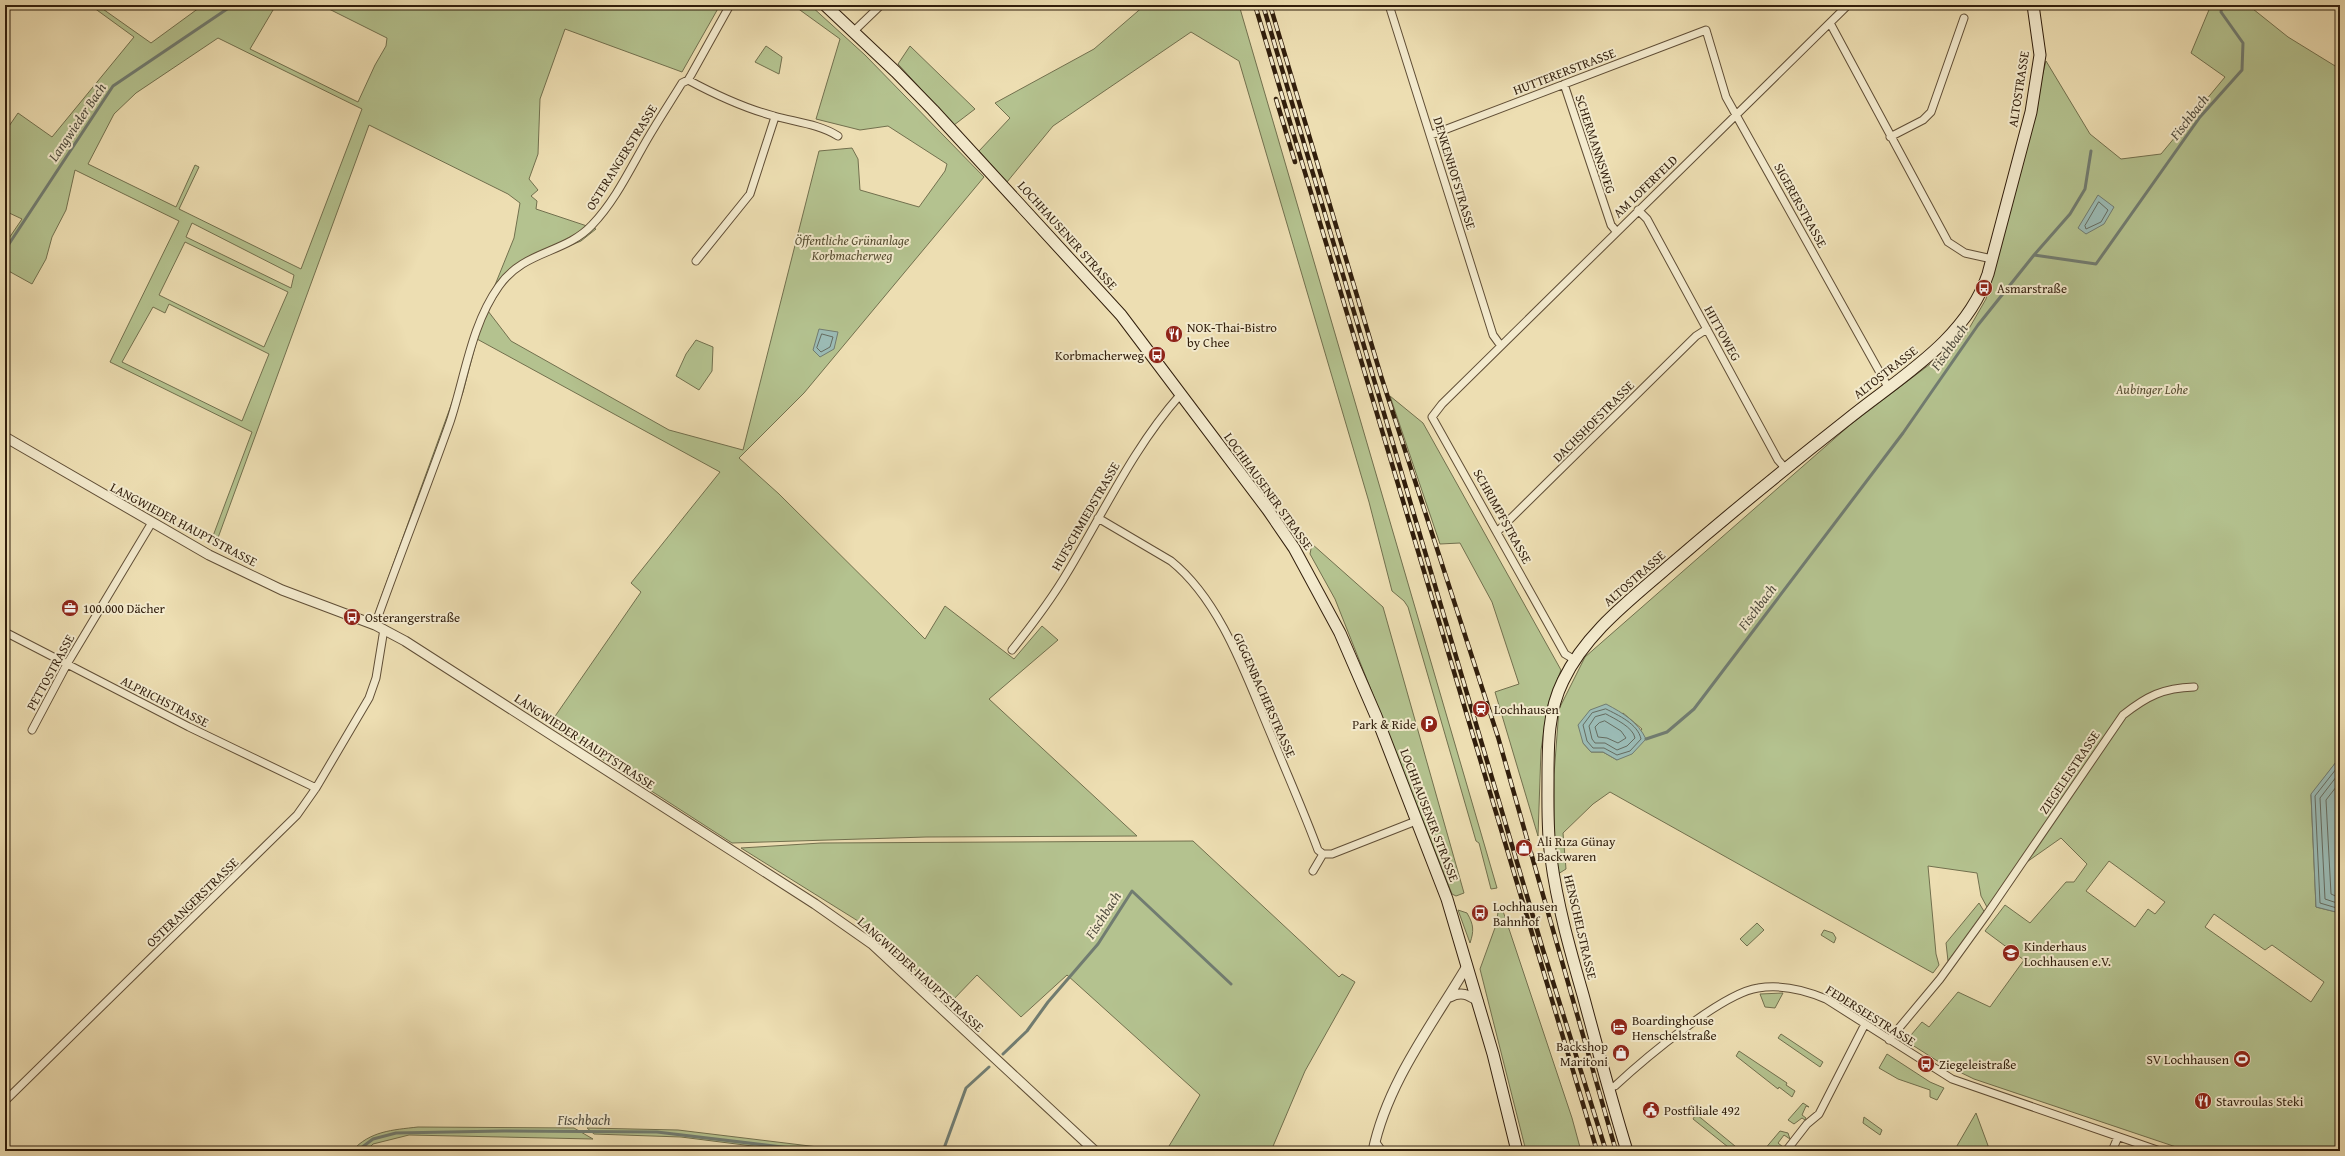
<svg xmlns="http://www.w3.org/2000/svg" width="2345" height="1156" font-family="'Gentium Book Plus',serif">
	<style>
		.green { fill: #b4c28f; stroke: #72704e; fill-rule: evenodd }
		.water { fill: #9bbbb5; stroke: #717c71 }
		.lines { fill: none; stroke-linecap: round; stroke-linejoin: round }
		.shore { stroke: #666c60; stroke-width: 1 }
		.stream { stroke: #717c71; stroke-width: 3 }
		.minor-casing { stroke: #604e36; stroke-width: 9 }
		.tertiary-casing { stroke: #604e36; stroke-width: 11 }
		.secondary-casing { stroke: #311e0c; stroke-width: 13 }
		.minor { stroke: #f3eacd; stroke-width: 7 }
		.tertiary { stroke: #f3eacd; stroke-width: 9 }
		.secondary { stroke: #f3eacd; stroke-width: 11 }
		.rail-casing { stroke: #311e0c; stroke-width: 4.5 }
		.rail { stroke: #f3eacd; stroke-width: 3; stroke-dasharray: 9; stroke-linecap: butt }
		.labels { text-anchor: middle; stroke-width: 4; stroke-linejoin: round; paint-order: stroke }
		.street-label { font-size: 13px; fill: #311e0c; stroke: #f3eacd }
		.park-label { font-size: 13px; font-style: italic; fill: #584f33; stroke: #f3eacd }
		.poi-label { font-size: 13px; fill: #311e0c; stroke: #f3eacd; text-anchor: start }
		.water-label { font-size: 14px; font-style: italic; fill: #514d3f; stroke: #f3eacd }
	</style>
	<rect width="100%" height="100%" fill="#eddeb2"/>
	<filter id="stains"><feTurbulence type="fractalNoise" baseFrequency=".005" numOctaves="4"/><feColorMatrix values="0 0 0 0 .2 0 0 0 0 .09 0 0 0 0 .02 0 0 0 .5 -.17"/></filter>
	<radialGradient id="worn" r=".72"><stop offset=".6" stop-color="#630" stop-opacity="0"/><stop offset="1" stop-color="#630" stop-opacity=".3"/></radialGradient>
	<!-- green -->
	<path class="green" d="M90 5H101L100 7 151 43 203 5H276L250 49 358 102 375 65 386 46 387 38 321 5H720L682 72 565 29 540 99 538 154 529 179 538 190 531 196 537 201 536 209 596 229 581 241 531 262 517 271 502 287 488 311 511 341 669 430 743 450 819 151 852 148 858 159 860 190 919 207 945 171 947 164 888 126 860 130 816 119 840 39 793 5H810L865 55 984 177 804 393 739 458 779 494 925 639 945 606 1014 659 1042 626 1058 640 989 699 1137 836 926 837 732 843 549 725 641 592 631 583 720 472 477 339 463 392 381 618 375 614 493 290 514 238 520 203 508 194 369 125 215 546 210 544 252 432 110 362 179 221 75 170 66 210 52 237 46 259 32 284 5 269V244L22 219 5 211V132L18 113 52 137 134 37ZM218 38 362 109 301 269 179 209 199 167 195 165 176 207 88 164 114 114 136 93ZM192 223 294 275 291 288 186 237ZM185 242 288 292 264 347 159 295ZM169 304 269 354 242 421 122 362 153 307 165 313Z
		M1145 5H1239L1497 888 1491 889 1479 843 1476 841 1408 607 1404 601 1392 591 1369 502 1239 61 1191 32 1053 126 1007 182 979 151 1010 118 995 103 1094 49Z
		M2211 5H2248L2288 37 2340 69V757L2311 795 2316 907 2340 913V1151H2188L1974 1079 1939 1062 1906 1041 1922 1022 1929 1027 1958 992 1990 1007 2024 960 1985 931 2005 905 2030 923 2066 882H2074L2087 864 2061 838 2014 871 1988 909 1981 896 1977 873 1928 866 1936 954 1939 965 1933 973 1610 792 1593 804 1563 833 1566 869 1558 874 1554 837V775L1559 709 1585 657 1850 425 1963 339 1986 299 2046 61 2090 134 2121 159 2161 154 2225 77 2191 53ZM1623 713 1642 729 1617 760 1603 752H1591L1583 743ZM2109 861 2165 902 2155 914 2148 909 2135 927 2086 891ZM2214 914 2265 950 2272 945 2324 982 2311 1002 2205 927Z
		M766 46 782 57 779 74 755 62Z
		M910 46 975 109 954 125 898 64Z
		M696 340 713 347 712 371 699 390 676 376 686 354Z
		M1390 396 1423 423 1561 670 1548 705 1541 750 1538 836 1495 692 1519 684 1492 602 1460 543 1440 544Z
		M1312 544 1383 607 1464 893 1456 896 1452 894 1335 599 1310 554Z
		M1193 841 1339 977 1342 974 1355 982 1305 1071 1271 1151H1166L1200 1095 1067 975 1021 1017 977 975 951 1002 866 926 741 848 821 843Z
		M1979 903 1985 913 1948 961 1946 943Z
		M1501 905 1572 1118 1581 1151H1526L1480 969 1496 925 1499 906Z
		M1458 910 1467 913C1474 925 1474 931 1470 943Z
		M1757 923 1764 930 1747 946 1740 939Z
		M1824 930 1833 933 1836 938 1834 943 1821 935Z
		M1783 993 1775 1008 1765 1007 1760 994Z
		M1781 1034 1823 1062 1820 1067 1778 1038Z
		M1739 1051 1787 1083 1786 1085 1795 1091 1792 1097 1779 1087 1778 1089 1736 1056Z
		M1887 1054 1930 1082 1944 1088 1937 1100 1930 1097V1090L1898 1079 1879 1068Z
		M1803 1103 1809 1107 1806 1106 1802 1115 1806 1118 1805 1120 1802 1118 1794 1124 1788 1120Z
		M1976 1113 1990 1151H1954Z
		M1696 1114 1741 1151H1733L1693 1119Z
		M1864 1117 1882 1130 1880 1135 1863 1123Z
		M418 1127 574 1128 593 1139 409 1135 373 1144 366 1151H352C370 1131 392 1130 418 1127Z
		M587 1128 678 1130 851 1151H792L681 1137 594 1134Z
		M1780 1131 1788 1133 1790 1139 1784 1135 1778 1143 1783 1147 1781 1150 1776 1146 1771 1151 1764 1150Z"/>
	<!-- water -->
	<path class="water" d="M2098 195 2114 207 2104 224 2086 234 2078 228Z
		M819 329 838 332 834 349 820 357 813 350Z
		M1606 704C1623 713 1638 722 1646 739L1632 754 1617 760 1603 752H1591L1583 743 1578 725 1590 710Z
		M2340 757V913L2316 907 2311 794Z"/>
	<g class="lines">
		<!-- shore -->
		<path class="shore" d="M2099 202 2108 210 2101 222 2086 229 2085 226Z
			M822 334 833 337 830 347 821 352 817 348Z
			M1606 709C1618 715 1638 724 1641 739L1630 751 1617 755 1604 748H1593L1587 741 1583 725 1592 713Z
			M1606 714C1615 719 1633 727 1635 738L1627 746 1617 750 1605 743H1595L1592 739 1589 726 1595 717Z
			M1605 721 1621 731 1626 738 1618 743 1607 738 1598 737 1595 727 1599 723Z
			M2340 764 2315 796 2320 903 2340 909
			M2340 772 2320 798 2325 899 2340 904
			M2340 782 2326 800 2331 894 2340 898"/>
		<!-- stream -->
		<path class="stream" d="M5 250 113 86 233 5
			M2034 255 2070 214 2085 189 2091 151
			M1646 739 1667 732 1694 709 1903 433 1978 325 2034 255 2096 264 2200 117 2242 70 2243 43 2221 12 2222 5
			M1003 1054 1027 1031 1048 1002 1098 944 1132 891 1231 984
			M357 1151 373 1139 396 1133 503 1131 657 1132 815 1151
			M943 1151 966 1088 989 1067"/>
		<defs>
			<path id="minor" d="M1389 5 1493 335 1501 346
				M1830 23 1948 242 1965 253 1992 259
				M854 31 881 5
				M688 80C716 95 743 108 774 116 795 122 819 124 838 136
				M1564 84 1611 225 1616 231
				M1431 135 1706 30 1726 97 1888 387
				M1890 137 1923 120 1931 112 1964 18
				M1638 210 1647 219 1778 460 1785 468
				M696 261 750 194 775 117
				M1098 518 1171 561C1222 602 1247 679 1272 737 1287 774 1304 812 1318 850L1323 854H1332L1416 821
				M1498 531 1696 336 1707 329
				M375 625C399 557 426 490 450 422 465 377 471 325 499 286 524 250 565 254 592 225 616 200 631 167 648 138 659 119 671 101 682 83L688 80 691 75 730 5
				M5 632 189 727 316 788
				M1012 650C1032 625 1051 600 1067 573 1104 512 1133 448 1180 395
				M1575 660 1565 654 1432 417 1442 404 1848 5
				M32 730 67 664 151 524
				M1313 871 1323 854
				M1889 1040 1940 979 1987 914 2123 715C2147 696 2163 688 2194 687
				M1608 1088 1615 1086C1643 1060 1722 993 1758 988 1782 984 1805 990 1826 999L1952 1079 2160 1151
				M5 1101 297 815 316 788 369 698 376 678 384 629
				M1375 1141 1382 1151
				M1786 1151 1807 1124 1819 1114 1865 1024
				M2112 1151 2118 1137"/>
			<path id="tertiary" d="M5 437 209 555 282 590 375 625 405 641 815 904 872 944 1095 1151
				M1450 997C1462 991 1468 995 1478 1001
				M1373 1151C1387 1083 1432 1025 1467 966"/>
			<path id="secondary" d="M825 5 896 72 933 110 1121 315 1268 510 1294 548 1340 633 1376 716 1447 899 1493 1054 1517 1151
				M1627 1151C1611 1099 1597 1047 1583 995 1570 950 1557 904 1551 858 1547 831 1548 803 1548 777 1548 744 1548 711 1563 681 1586 633 1629 601 1668 567 1727 516 1787 467 1848 419 1900 377 1966 340 1988 274L2031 112 2040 55 2033 5"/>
		</defs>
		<!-- minor casing -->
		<use href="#minor" class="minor-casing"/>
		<!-- tertiary casing -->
		<use href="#tertiary" class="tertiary-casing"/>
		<!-- secondary casing -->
		<use href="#secondary" class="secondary-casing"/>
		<!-- minor -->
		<use href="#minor" class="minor"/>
		<!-- tertiary -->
		<use href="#tertiary" class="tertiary"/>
		<!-- secondary -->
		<use href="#secondary" class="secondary"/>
		<defs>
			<path id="rail" d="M1255 5 1597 1151
				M1263 5 1543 950 1606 1151
				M1270 5 1381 376 1498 737 1616 1151
				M1276 99 1295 162"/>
		</defs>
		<!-- rail casing -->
		<use href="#rail" class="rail-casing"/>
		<!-- rail -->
		<use href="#rail" class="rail"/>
	</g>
	<!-- icons -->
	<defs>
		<symbol id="bus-disc" viewBox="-11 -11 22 22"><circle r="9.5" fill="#8f2418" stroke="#f3eacd"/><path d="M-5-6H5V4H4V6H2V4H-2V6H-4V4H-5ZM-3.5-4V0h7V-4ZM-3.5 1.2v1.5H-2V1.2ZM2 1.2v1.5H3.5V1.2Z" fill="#fff"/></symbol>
		<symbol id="restaurant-disc" viewBox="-11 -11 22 22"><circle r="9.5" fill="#8f2418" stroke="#f3eacd"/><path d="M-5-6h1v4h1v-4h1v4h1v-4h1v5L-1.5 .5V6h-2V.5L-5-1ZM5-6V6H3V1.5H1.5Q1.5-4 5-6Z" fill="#fff"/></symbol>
		<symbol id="office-disc" viewBox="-11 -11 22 22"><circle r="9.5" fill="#8f2418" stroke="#f3eacd"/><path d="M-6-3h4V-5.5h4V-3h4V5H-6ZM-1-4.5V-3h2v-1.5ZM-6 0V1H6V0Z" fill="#fff"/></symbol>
		<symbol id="station-disc" viewBox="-11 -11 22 22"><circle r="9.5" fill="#8f2418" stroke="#f3eacd"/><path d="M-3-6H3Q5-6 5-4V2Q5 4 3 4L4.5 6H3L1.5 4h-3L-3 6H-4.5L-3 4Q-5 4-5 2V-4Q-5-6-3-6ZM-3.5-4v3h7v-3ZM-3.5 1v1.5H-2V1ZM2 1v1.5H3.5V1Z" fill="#fff"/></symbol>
		<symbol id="parking-disc" viewBox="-11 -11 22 22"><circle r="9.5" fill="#8f2418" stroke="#f3eacd"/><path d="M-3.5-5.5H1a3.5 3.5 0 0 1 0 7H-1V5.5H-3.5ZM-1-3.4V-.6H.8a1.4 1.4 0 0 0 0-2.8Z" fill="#fff"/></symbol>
		<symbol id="shop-disc" viewBox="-11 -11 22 22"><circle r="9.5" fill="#8f2418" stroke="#f3eacd"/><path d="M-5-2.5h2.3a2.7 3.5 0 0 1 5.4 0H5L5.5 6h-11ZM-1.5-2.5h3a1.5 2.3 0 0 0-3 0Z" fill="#fff"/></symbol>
		<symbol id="school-disc" viewBox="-11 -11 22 22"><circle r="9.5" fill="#8f2418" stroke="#f3eacd"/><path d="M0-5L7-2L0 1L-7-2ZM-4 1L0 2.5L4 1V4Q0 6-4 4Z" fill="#fff"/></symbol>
		<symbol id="hotel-disc" viewBox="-11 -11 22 22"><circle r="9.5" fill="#8f2418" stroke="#f3eacd"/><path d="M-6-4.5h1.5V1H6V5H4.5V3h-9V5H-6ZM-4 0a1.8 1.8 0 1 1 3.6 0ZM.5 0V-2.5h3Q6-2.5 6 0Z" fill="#fff"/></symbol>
		<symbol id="stadium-disc" viewBox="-11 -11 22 22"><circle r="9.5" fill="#8f2418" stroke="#f3eacd"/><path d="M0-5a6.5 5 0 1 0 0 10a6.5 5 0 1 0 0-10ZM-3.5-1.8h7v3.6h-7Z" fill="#fff"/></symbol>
		<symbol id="civic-disc" viewBox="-11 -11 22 22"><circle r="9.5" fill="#8f2418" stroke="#f3eacd"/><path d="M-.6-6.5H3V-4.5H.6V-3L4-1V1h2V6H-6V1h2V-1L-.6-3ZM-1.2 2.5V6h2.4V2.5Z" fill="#fff"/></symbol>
	</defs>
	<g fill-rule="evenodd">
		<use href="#bus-disc" x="1974" y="278" width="20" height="20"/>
		<use href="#restaurant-disc" x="1164" y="324" width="20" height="20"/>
		<use href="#bus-disc" x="1147" y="345" width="20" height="20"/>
		<use href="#office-disc" x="60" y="598" width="20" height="20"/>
		<use href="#bus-disc" x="342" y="607" width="20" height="20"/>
		<use href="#station-disc" x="1471" y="699" width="20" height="20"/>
		<use href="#parking-disc" x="1419" y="714" width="20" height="20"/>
		<use href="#shop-disc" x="1514" y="838" width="20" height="20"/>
		<use href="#bus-disc" x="1470" y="903" width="20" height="20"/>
		<use href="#school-disc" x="2001" y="943" width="20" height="20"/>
		<use href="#hotel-disc" x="1609" y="1017" width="20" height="20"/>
		<use href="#shop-disc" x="1611" y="1043" width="20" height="20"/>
		<use href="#stadium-disc" x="2232" y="1049" width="20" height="20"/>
		<use href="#bus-disc" x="1916" y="1054" width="20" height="20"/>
		<use href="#restaurant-disc" x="2193" y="1091" width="20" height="20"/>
		<use href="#civic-disc" x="1641" y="1100" width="20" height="20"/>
	</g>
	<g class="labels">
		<!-- street labels -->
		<g class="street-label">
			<text transform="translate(1564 71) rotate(-21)" y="5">HUTTERERSTRASSE</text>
			<text transform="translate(2018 89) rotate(-81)" y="5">ALTOSTRASSE</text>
			<text transform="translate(1596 144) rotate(72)" y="5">SCHERMANNSWEG</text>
			<text transform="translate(621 157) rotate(-58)" y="5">OSTERANGERSTRASSE</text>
			<text transform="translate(1455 173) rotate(73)" y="5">DENKENHOFSTRASSE</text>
			<text transform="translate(1645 186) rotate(-44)" y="5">AM LOFERFELD</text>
			<text transform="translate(1801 205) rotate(61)" y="5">SIGERERSTRASSE</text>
			<text transform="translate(1068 235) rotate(48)" y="5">LOCHHAUSENER STRASSE</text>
			<text transform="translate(1723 333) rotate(61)" y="5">HITTOWEG</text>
			<text transform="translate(1885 372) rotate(-38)" y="5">ALTOSTRASSE</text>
			<text transform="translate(1593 421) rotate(-45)" y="5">DACHSHOFSTRASSE</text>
			<text transform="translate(1269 491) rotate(54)" y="5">LOCHHAUSENER STRASSE</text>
			<text transform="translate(1085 516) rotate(-60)" y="5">HUFSCHMIEDSTRASSE</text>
			<text transform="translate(1503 516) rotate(61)" y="5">SCHRIMPFSTRASSE</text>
			<text transform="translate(184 524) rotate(28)" y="5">LANGWIEDER HAUPTSTRASSE</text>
			<text transform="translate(1634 578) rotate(-41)" y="5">ALTOSTRASSE</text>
			<text transform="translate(50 672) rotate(-61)" y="5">PETTOSTRASSE</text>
			<text transform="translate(1265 695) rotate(66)" y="5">GIGGENBACHERSTRASSE</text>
			<text transform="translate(165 701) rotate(27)" y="5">ALPRICHSTRASSE</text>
			<text transform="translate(585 741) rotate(33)" y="5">LANGWIEDER HAUPTSTRASSE</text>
			<text transform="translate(2069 772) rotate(-56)" y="5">ZIEGELEISTRASSE</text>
			<text transform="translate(1430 815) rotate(69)" y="5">LOCHHAUSENER STRASSE</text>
			<text transform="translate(192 902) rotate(-44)" y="5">OSTERANGERSTRASSE</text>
			<text transform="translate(1581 927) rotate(77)" y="5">HENSCHELSTRASSE</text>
			<text transform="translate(921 974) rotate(42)" y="5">LANGWIEDER HAUPTSTRASSE</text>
			<text transform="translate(1871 1015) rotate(32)" y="5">FEDERSEESTRASSE</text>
		</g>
		<!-- park labels -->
		<g class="park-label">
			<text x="852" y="245">Öffentliche Grünanlage<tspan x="852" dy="15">Korbmacherweg</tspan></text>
			<text x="2152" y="394">Aubinger Lohe</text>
		</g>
		<!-- poi labels -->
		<g class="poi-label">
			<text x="1997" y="293">Asmarstraße</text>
			<text x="1187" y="332">NOK-Thai-Bistro<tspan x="1187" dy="15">by Chee</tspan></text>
			<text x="1144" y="360" text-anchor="end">Korbmacherweg</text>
			<text x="83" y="613">100.000 Dächer</text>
			<text x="365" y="622">Osterangerstraße</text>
			<text x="1494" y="714">Lochhausen</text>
			<text x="1416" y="729" text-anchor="end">Park &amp; Ride</text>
			<text x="1537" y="846">Ali Rıza Günay<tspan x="1537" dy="15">Backwaren</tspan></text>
			<text x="1493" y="911">Lochhausen<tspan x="1493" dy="15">Bahnhof</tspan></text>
			<text x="2024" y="951">Kinderhaus<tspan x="2024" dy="15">Lochhausen e.V.</tspan></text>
			<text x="1632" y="1025">Boardinghouse<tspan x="1632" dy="15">Henschelstraße</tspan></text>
			<text x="1608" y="1051" text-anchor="end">Backshop<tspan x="1608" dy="15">Maritoni</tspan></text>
			<text x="2229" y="1064" text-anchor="end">SV Lochhausen</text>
			<text x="1939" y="1069">Ziegeleistraße</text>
			<text x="2216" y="1106">Stavroulas Steki</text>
			<text x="1664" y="1115">Postfiliale 492</text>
		</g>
		<!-- water labels -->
		<g class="water-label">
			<text transform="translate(2189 117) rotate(-52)" y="5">Fischbach</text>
			<text transform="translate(77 122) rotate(-56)" y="5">Langwieder Bach</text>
			<text transform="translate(1949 347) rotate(-55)" y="5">Fischbach</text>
			<text transform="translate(1757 607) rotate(-53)" y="5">Fischbach</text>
			<text transform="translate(1103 915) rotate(-57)" y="5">Fischbach</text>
			<text x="584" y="1125">Fischbach</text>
		</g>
	</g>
	<!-- margin -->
	<rect width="2345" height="1156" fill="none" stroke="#eddeb2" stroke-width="20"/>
	<rect x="6" y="6" width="2333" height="1144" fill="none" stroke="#311e0c" stroke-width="2"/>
	<rect x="10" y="10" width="2325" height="1136" fill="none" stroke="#311e0c"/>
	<rect width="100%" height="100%" filter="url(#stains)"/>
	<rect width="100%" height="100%" fill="url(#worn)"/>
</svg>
